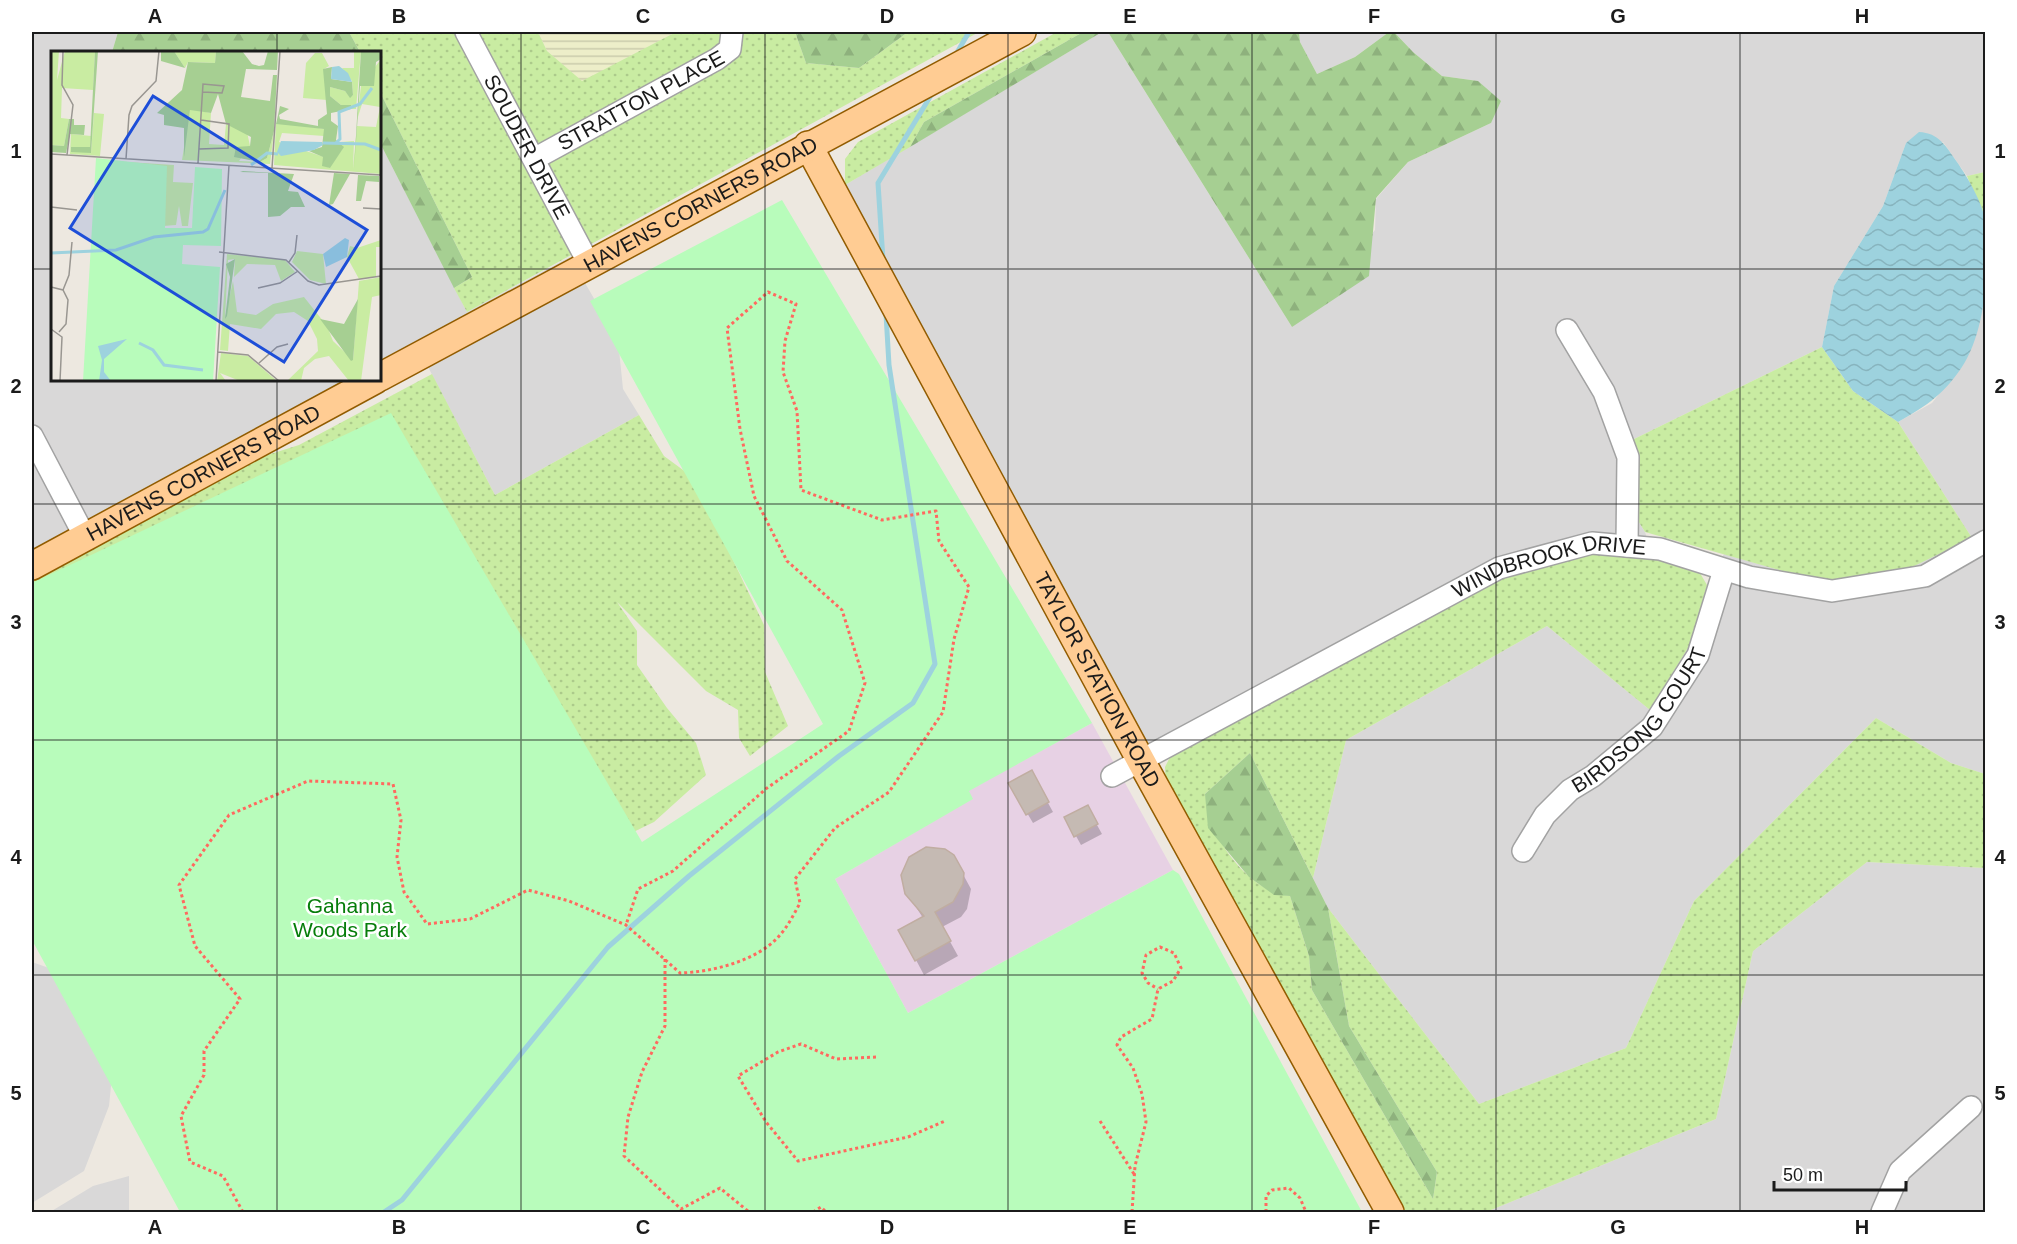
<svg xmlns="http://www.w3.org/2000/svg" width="2017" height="1244" font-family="Arial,sans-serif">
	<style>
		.residential { fill: #d9d8d8 }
		.industrial { fill: #e7d1e4 }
		.farmland { fill: url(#farmland-rules) }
		.grass { fill: url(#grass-dots) }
		.forest { fill: url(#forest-firs) }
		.park { fill: #b8fcbb }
		.water { fill: url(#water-waves) }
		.shadow { fill: #0003 }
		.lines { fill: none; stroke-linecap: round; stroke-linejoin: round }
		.stream { stroke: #9dd2de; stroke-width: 5 }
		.building { fill: #c5bab3; stroke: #c0ada1; stroke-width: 1.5 }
		.minor-casing { stroke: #a2a2a2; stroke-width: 24 }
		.major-casing { stroke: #925c00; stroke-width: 30 }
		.path { stroke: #ff695f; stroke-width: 3; stroke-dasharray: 3 3; stroke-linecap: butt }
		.minor { stroke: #fff; stroke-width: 21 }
		.major { stroke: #ffcc93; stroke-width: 27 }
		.grid { fill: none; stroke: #1b1b1b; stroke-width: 1.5; stroke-opacity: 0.55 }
		.labels { text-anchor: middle; stroke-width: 5; stroke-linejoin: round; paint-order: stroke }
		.street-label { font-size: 21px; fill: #1b1b1b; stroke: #fff }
		.park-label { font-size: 21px; fill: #067d0a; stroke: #fff }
		.inset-river { fill: none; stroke: #9dd2de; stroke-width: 3 }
		.inset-road { fill: none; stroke: #999691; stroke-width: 1.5 }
		.view { fill: #1d4ed8; fill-opacity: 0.15; stroke: #1d4ed8; stroke-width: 3 }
		.inset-edge { fill: none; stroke: #1b1b1b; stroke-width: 3 }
		.neatline { fill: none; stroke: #1b1b1b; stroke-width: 2 }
		.grid-label { font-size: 20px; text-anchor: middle; font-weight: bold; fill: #1b1b1b }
	</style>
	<defs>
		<pattern id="farmland-rules" width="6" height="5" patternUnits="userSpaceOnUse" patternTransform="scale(1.5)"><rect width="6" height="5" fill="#edeec9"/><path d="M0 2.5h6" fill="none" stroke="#cbccac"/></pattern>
		<pattern id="grass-dots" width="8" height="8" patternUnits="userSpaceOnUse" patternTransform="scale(1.5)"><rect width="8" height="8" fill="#c9eca2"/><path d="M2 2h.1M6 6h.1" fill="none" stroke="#acca8b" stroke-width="1.8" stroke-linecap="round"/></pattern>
		<pattern id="forest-firs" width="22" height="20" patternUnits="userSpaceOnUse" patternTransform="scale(1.5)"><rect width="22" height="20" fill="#a6cf92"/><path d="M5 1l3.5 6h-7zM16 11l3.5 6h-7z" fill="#8eb17d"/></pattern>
		<pattern id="water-waves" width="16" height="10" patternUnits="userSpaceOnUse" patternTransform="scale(1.5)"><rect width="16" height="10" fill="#9dd2de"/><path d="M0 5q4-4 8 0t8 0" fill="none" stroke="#87b4be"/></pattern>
	</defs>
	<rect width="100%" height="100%" fill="#ede8e0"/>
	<!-- residential -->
	<path class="residential" d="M32 32H118L112 52H52V380H351L32 553Z
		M1102 32H1108L1292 327 1375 230 1376 199 1408 162 1491 123 1478 81 1442 76 1413 52 1394 32H1985V172L1967 176 1943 142 1906 143 1883 206 1834 286 1822 347 1632 440 1637 519 1645 532 1653 556 1421 618 1170 757 1139 738 845 185Z
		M1299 32H1389L1355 57 1317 74 1300 42Z
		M380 143 467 312 570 257 618 340 623 389 639 415 495 495 416 344 380 364Z
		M1985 302V774L1951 763 1876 718 1694 901 1626 1048 1479 1104 1328 908 1313 878 1346 740 1547 626 1650 710 1691 643 1707 585 1724 554 1811 579 1972 538 1898 422 1932 403 1965 361Z
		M1867 862 1985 868V1212H1486L1716 1119 1753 951Z
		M32 962 66 974 112 1076 109 1106 84 1171 32 1203Z
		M129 1176V1212H50L93 1186Z"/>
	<!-- industrial -->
	<path class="industrial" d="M1092 723 1173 870 908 1013 835 879 972 799 968 791Z"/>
	<!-- farmland -->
	<path class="farmland" d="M538 32H676L582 82 547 51Z"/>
	<!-- grass -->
	<path class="grass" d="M349 32H538L547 51 582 81 676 32H795L806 63 859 68 908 32H979L467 312 454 288 472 277 380 92V52H360Z
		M1057 32H1083L924 122 910 147 845 185V159L858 142Z
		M1985 172V222L1967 176Z
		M1822 347 1853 391 1898 422 1972 538 1910 568 1845 580 1811 579 1645 532 1637 519 1632 440Z
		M432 374 495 495 639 415 664 456 694 478 764 625 765 672 788 726 750 756 739 738 738 710 706 691 617 602 637 631V665L667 708 696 743 706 775 654 822 619 839 32 599V575L229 467 299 445Z
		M1592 551 1653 556 1697 568 1707 585 1691 643 1650 710 1547 626 1346 740 1313 878 1250 753 1205 794C1211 810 1215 833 1224 847 1239 870 1263 894 1290 896L1309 956 1312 990 1433 1199 1437 1172 1349 1026 1328 908 1479 1104 1626 1048 1694 901 1876 718 1951 763 1985 774V868L1867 862 1753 951 1716 1119 1486 1212H1400L1166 790 1165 767 1170 757 1421 618 1510 573Z"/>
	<!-- forest -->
	<path class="forest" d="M118 32H349L360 52H112Z
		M795 32H908L859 68 806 63Z
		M1083 32H1102L910 147 924 122Z
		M1108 32H1299L1300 42 1317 74 1355 57 1389 32H1394L1413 52 1442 76 1478 81 1501 101 1491 123 1408 162 1376 198 1369 276 1292 327Z
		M380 92 472 277 454 288 380 143Z
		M1250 753 1328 908 1349 1026 1437 1172 1433 1199 1312 990 1309 956 1290 896 1274 895 1249 877 1223 846 1208 828 1205 794Z"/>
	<!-- park -->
	<path class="park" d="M782 200 1092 723 969 791 973 799 835 879 908 1013 1173 870 1179 874 1362 1212H180L32 940V583L391 413 642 842 823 724 590 301Z"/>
	<!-- water -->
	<path class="water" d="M1919 132C1939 133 1946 146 1957 162 1968 178 1983 203 1986 224 1991 262 1985 329 1965 362 1947 392 1927 406 1898 422L1853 391 1822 347 1834 286 1883 206 1906 143Z"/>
	<!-- shadow -->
	<path class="shadow" d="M1031 772 1053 812 1033 823 1010 784Z
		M1087 807 1102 834 1081 845 1066 818Z
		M953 856 971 889 967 909 961 917 942 927 958 956 924 975 900 930 923 918 907 893Z"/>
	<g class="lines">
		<!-- stream -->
		<path class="stream" d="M955 56 969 32
			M883 260 878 183 933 92
			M384 1212 402 1200 608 947 689 876 839 756 913 703 935 664 889 365 886 314"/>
	</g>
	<!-- building -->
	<path class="building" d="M1032 770 1049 802 1026 815 1008 783Z
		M1088 805 1098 824 1074 837 1064 817Z
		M926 847 945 849 954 855 964 873 963 884 953 902 935 912 951 941 915 961 898 930 924 916 905 894 901 875 909 857Z"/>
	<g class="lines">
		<defs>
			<g id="minor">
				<path id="s1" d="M466 32 589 264"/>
				<path id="s2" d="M534 159 717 59 730 49 732 32"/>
				<path d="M1567 330 1604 392 1628 457 1627 546"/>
				<path d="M32 436 85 537"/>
				<path id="s3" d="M1112 776 1499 568 1592 543 1660 549 1749 577 1832 591 1925 576 1986 541"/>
				<path id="s4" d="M1523 851 1545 815 1570 790 1593 776 1652 727 1698 655 1724 570"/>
				<path d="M1882 1212 1900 1171 1971 1107"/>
			</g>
			<g id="major">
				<path id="s5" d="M808 145 1141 761 1390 1212"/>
				<path id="s6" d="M380 377 1022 32"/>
				<path id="s7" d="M32 566 375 380"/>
			</g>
		</defs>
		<!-- minor casing -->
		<use href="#minor" class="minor-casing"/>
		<!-- major casing -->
		<use href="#major" class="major-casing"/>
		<!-- path -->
		<path class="path" d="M665 959V1026L642 1072 628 1117 624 1156 681 1209 720 1188 749 1212
			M876 1057 836 1059 801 1044 778 1052 738 1076 766 1122 798 1161 908 1137 945 1121
			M1100 1121 1134 1174
			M243 1212 223 1176 190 1162 181 1116 204 1075V1051L240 999 195 946 179 885 229 815 308 781 393 784 401 820 397 857 404 892 427 924 470 919 528 890 569 901 626 925 680 973C712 972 758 961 780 935 788 926 794 914 800 903L795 879 835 828 889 792 943 712 954 639 969 587 939 541 936 511 882 520 801 490 797 411 783 372 785 341 796 304 768 292 727 328 740 429 754 496 787 561 842 610 865 683 849 731 767 788 673 871 638 889 626 925
			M813 1212 821 1207 826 1212
			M1132 1212 1135 1166 1146 1122 1142 1094 1133 1068 1117 1045 1121 1037 1152 1019 1158 989 1173 981 1181 968 1174 953 1160 947 1146 955 1142 973 1148 983 1158 989
			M1266 1212V1196L1272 1190 1289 1188 1300 1198 1306 1212"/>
		<!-- minor -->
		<use href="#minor" class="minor"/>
		<!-- major -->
		<use href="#major" class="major"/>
	</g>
	<!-- grid -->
	<path class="grid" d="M277 32V52M521 32V1212M765 32V1212M1008 32V1212M1252 32V1212M1496 32V1212M1740 32V1212M32 269H52M380 269H1986M277 380V1212M32 504H1986M32 740H1986M32 975H1986"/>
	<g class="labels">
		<!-- street labels -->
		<g class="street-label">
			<text dy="7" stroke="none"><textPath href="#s2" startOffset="122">STRATTON PLACE</textPath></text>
			<text dy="7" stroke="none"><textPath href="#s1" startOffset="130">SOUDER DRIVE</textPath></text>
			<text dy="7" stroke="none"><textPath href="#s6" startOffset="364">HAVENS CORNERS ROAD</textPath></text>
			<text dy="7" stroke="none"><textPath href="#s7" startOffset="195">HAVENS CORNERS ROAD</textPath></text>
			<text dy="7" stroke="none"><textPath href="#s3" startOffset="489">WINDBROOK DRIVE</textPath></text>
			<text dy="7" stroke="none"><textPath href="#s5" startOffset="608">TAYLOR STATION ROAD</textPath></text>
			<text dy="7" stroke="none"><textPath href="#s4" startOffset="178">BIRDSONG COURT</textPath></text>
		</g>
		<!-- park labels -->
		<g class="park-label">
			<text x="350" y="913">Gahanna<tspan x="350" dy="24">Woods Park</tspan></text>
		</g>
	</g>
	<!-- overview -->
	<g transform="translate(51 51)">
		<rect width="330" height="330" fill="#ede8e0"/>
		<path d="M0 0H8L6 29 14 0H44L42 39 11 37 10 67 18 68 13 95 0 94ZM123 0H165L164 12 137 11 134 17ZM303 0H310L305 58H300V54H290L279 45V36L294 40 299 46 302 44 301 30 291 17H303ZM264 2H271L278 15 273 18 276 49 252 47 255 12ZM330 8V123L223 114 225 73 231 71 273 78V85L231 82 228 91 273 106 278 117 292 97 290 91 303 90 302 118 306 75 325 76 329 56 311 53 306 69 310 35ZM139 58 160 62 158 93 173 94 175 73 196 81 199 95 188 110 209 111 216 107 223 80 219 113 131 109ZM43 62 53 63 49 105 19 103 20 83 40 85 39 97 21 96 40 102ZM46 109 123 114 122 131 142 132 137 175H131L128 155 125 174 112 175ZM330 189V196H325V226L308 228 296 206 299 195 306 197ZM246 200 272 203 275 233 259 229 241 211ZM176 203 234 209 244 221 230 230 224 214 196 213 183 226 184 208 177 209 174 267 182 230 186 261 205 264 222 253 253 246 276 275 282 290 302 309 308 230 330 226V244L321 246 310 330H298L278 305 264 308 253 317 250 330H236L267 300 266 288 257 270 243 261 225 263 210 278 179 273 177 300 169 299ZM170 302 197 305 226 330H189L169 322 175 330H166Z" fill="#c9eca2"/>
		<path d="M44 0H47L40 102 20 101V96H39ZM110 0H123L134 17 110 10ZM165 0H191L201 13 208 15 213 14 217 0H227L226 19 195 18 190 46 219 50 222 24H226L223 80 216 107 209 111 183 106 185 96 199 95 200 86 175 73 167 43 160 62 139 59 133 106V77L113 74V64L106 62 131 39 137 11 164 12ZM310 0H330V8L325 11 323 35H309L303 118ZM281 16 280 28 301 31 302 44 299 47 294 40 279 36V45L290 54H300V58L280 62V70L287 75 285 89 293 96 279 117 271 115 272 106 258 100 271 96 273 78 225 73 229 55 238 58 228 64 229 68 267 75V69L276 63 272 18ZM18 68H23V74H34L33 84 19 83 15 102 0 101V94L13 95ZM192 120 243 123 237 140 247 141 254 156H240L229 165 217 166V122L189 121ZM283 122 299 123 282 153 278 154ZM307 124 328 125V131L315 130 310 150H305ZM184 208 176 265 174 268 179 226 175 213ZM307 248 302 309 300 310 269 268 293 273Z" fill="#a6cf92"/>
		<path d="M45 107 116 115 114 177H141L144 116 171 118 170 195 132 194 131 213 169 216 162 330H32Z" fill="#b8fcbb"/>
		<path d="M288 15 297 22 301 31 280 28 281 16ZM230 90 271 91 272 94 263 99 230 105 226 101ZM294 187 298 189 296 206 275 216 272 203ZM76 288 53 308V321L60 330H48L51 309 47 295Z" fill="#9dd2de"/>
		<path class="inset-river" d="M272 92 314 93 330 99M284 93 289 88 288 61 309 53 321 37M200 114 216 102 227 103M0 202 65 199 103 186 152 181 157 178 174 139M88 292 102 299 113 314 152 319"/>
		<path class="inset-road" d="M12 0 11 34 22 54 16 104M148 98 177 97 178 73 150 69M0 103 330 124M75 108 78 64 81 55 105 30 108 0M147 112 152 33 173 35 171 42 152 41M221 117 229 0M0 156 26 159M312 157 330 158M168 201 235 209 257 230 268 234 330 225M238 211 244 202 246 184M0 236 12 239 17 249 15 273 8 281M207 237 229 232 247 220M12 239 18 224 21 191M0 278 11 286 9 330M167 301 197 304 228 330M208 312 226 296 237 293M165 330 178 114"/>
		<path class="view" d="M102 45 316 179 233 311 19 177Z"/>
		<rect width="330" height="330" class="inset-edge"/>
	</g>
	<!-- border -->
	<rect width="2017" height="1244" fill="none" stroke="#ffffff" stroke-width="66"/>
	<!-- scale -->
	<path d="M1774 1181v9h132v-9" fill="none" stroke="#1b1b1b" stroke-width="3"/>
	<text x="1783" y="1181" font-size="18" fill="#1b1b1b" stroke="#ffffff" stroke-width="4.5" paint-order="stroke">50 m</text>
	<rect x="33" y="33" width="1951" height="1178" class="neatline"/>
	<g class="grid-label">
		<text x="155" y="23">A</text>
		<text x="399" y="23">B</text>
		<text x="643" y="23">C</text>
		<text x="887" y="23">D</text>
		<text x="1130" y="23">E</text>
		<text x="1374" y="23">F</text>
		<text x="1618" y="23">G</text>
		<text x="1862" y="23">H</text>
		<text x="16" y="158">1</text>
		<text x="2000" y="158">1</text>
		<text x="16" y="393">2</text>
		<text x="2000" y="393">2</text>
		<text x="16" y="629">3</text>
		<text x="2000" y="629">3</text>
		<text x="16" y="864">4</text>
		<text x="2000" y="864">4</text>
		<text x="16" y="1100">5</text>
		<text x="2000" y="1100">5</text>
		<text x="155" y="1234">A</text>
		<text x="399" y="1234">B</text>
		<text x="643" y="1234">C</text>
		<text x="887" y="1234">D</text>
		<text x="1130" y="1234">E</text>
		<text x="1374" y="1234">F</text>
		<text x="1618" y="1234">G</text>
		<text x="1862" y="1234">H</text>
	</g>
</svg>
